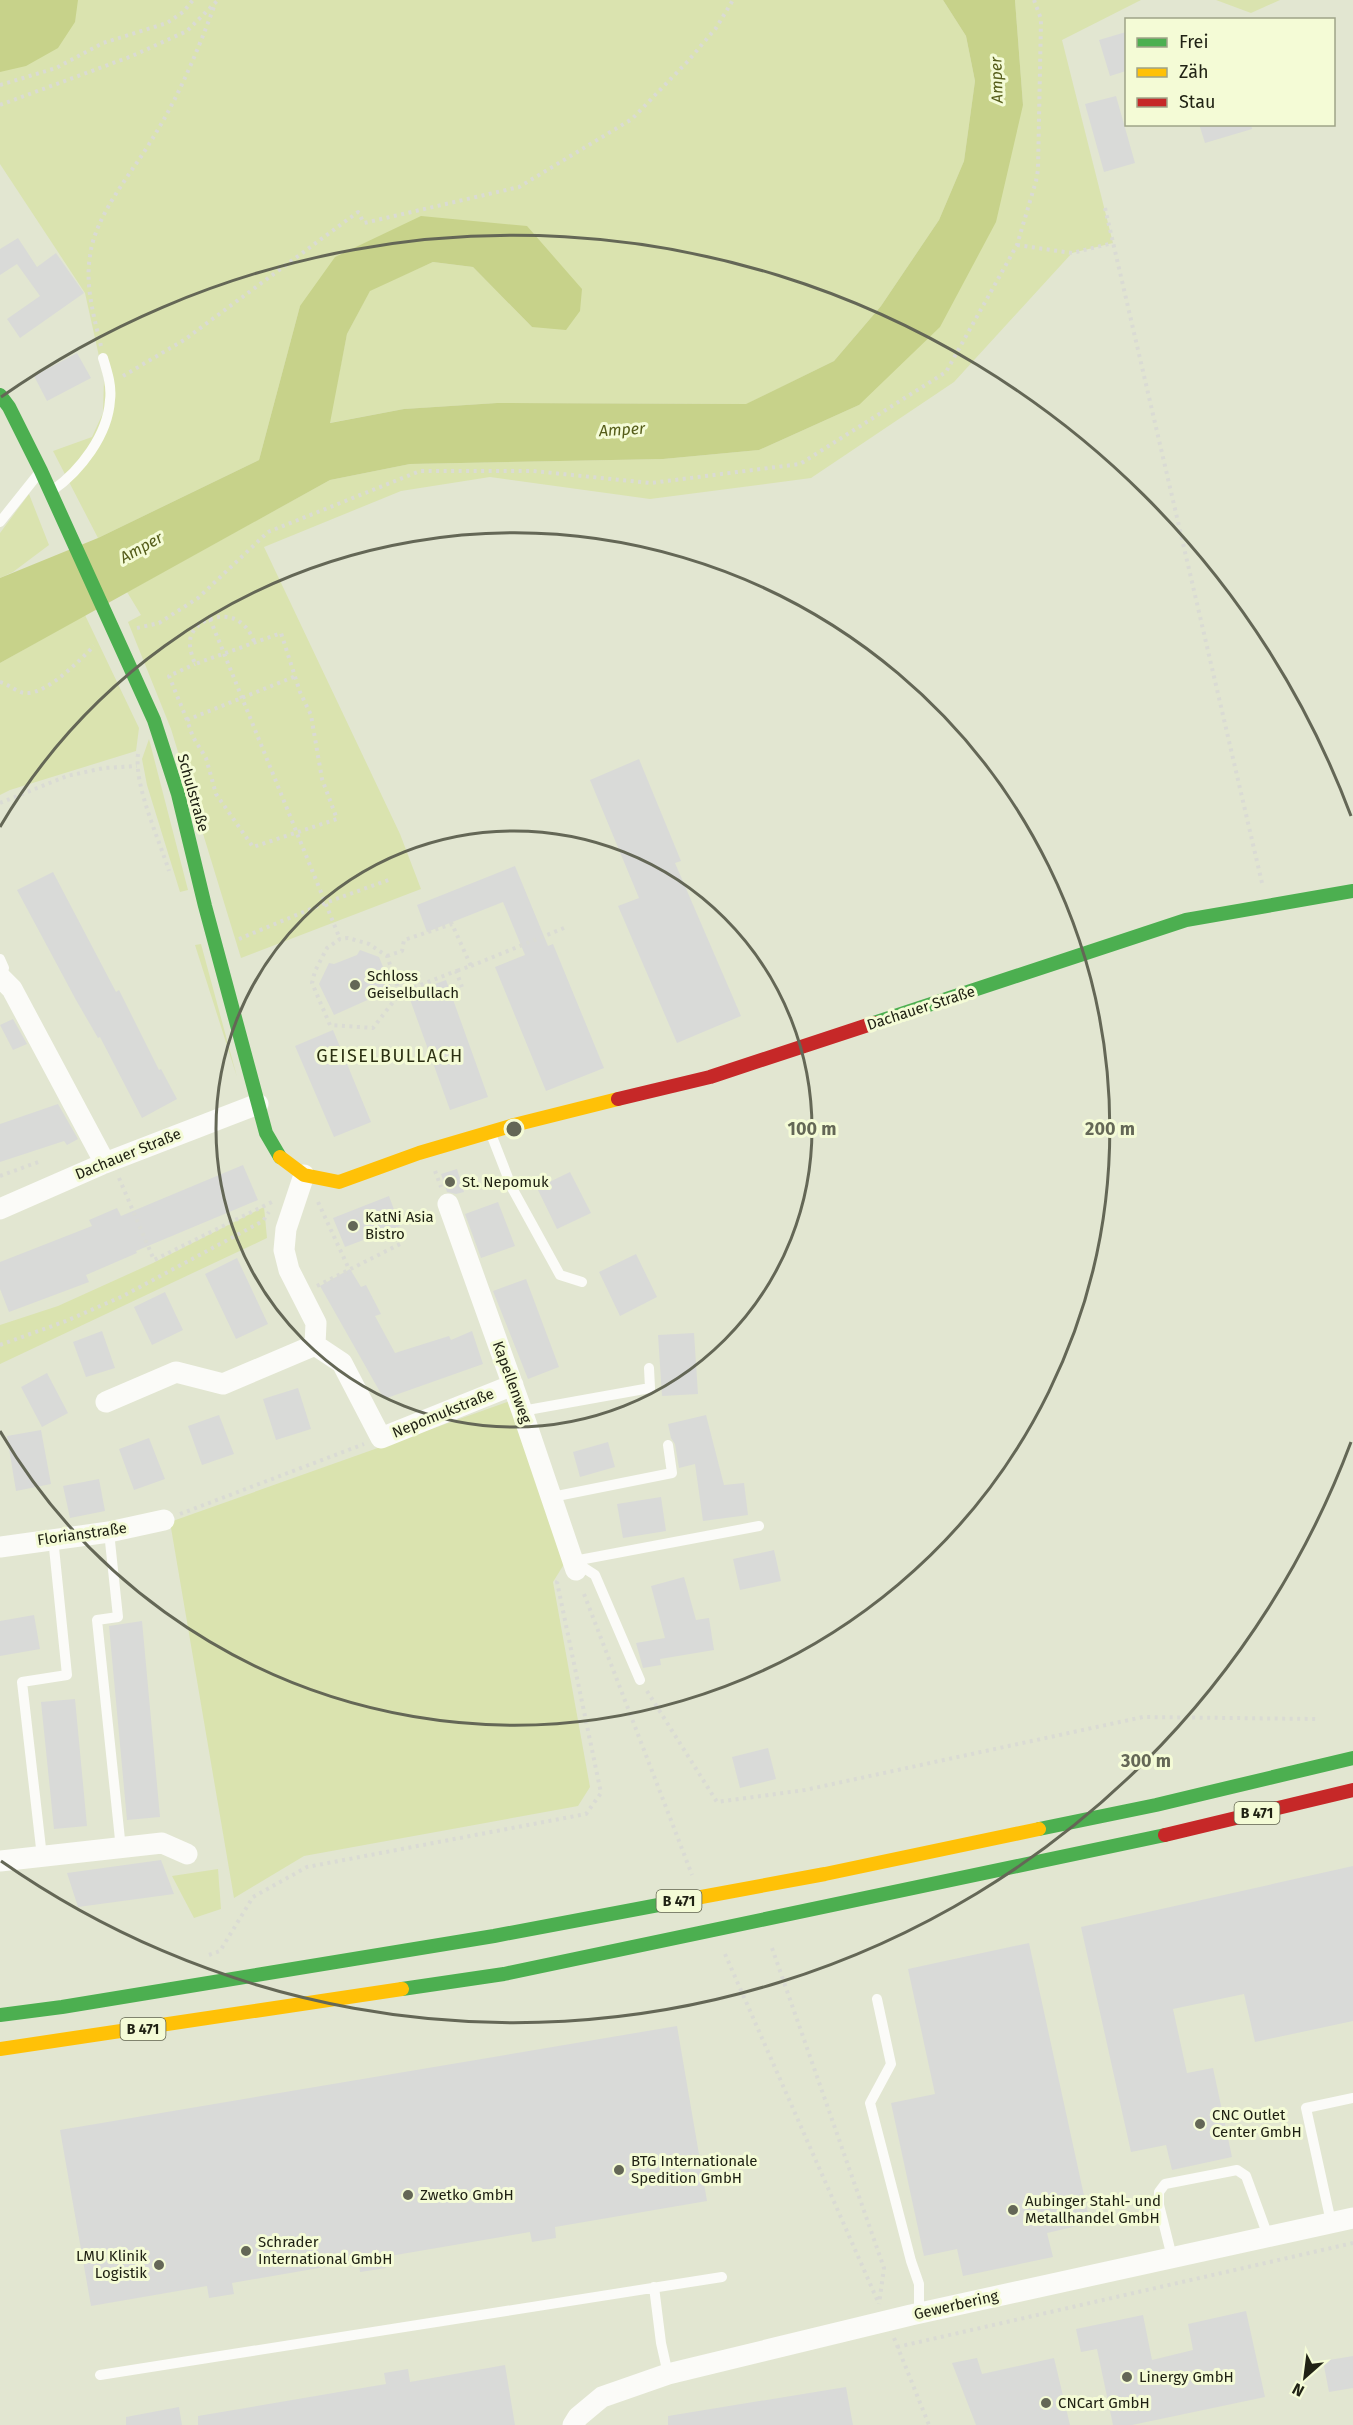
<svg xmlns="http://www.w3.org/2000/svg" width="1353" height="2425" font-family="'Fira Sans',sans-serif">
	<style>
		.green { fill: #dae3af }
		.water { fill: #c7d28a }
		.building { fill: #d9dad8 }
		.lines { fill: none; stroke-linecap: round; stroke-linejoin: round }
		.path { stroke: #dadbd4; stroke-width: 4; stroke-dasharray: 3 4.5; stroke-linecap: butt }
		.lane { stroke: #fbfbf8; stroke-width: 10 }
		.street { stroke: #fbfbf8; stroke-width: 21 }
		.fast { stroke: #4caf50; stroke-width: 14 }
		.slow { stroke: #ffc107; stroke-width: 14 }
		.jam { stroke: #c62828; stroke-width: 14 }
		.ring { fill: none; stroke: #646756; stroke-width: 3 }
		.poi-dot { fill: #646756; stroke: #f4fbd6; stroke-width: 2 }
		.labels { text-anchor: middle; stroke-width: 6; stroke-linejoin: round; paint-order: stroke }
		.shield { fill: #f4fbd6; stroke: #60634e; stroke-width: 1.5 }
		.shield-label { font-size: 14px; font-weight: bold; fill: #202214 }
		.street-label { font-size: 15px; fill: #202214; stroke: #f4fbd6 }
		.poi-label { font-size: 15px; fill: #202214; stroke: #f4fbd6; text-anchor: start }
		.water-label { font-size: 16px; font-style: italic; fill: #545c19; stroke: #f4fbd6 }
		.quarter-label { font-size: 18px; letter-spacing: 1.5px; fill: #2b2f11; stroke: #f4fbd6 }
		.centre { fill: #646756; stroke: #f4fbd6; stroke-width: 3 }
		.ring-label { font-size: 18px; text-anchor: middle; font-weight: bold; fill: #646756; stroke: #f4fbd6; stroke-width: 6; stroke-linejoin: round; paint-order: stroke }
	</style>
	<rect width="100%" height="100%" fill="#e2e6d1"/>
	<!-- green -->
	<path class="green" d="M0 0H943L966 36 975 81 964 161 939 220 881 306 834 361 747 404 497 403 404 409 329 423 347 334 370 290 433 262 473 267 532 327 527 226 300 306 259 460 98 538 53 451 92 437 103 413 104 379 85 293 0 164Z
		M1015 0H1141L1062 40 1113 243 1072 253 954 382 811 478 650 499 490 477 401 491 264 547 400 834 421 889 241 958 171 729 128 622 141 615 127 592 330 480 410 464 663 459 759 450 859 405 1023 105Z
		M1216 0H1280L1251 13Z
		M29 494 49 545 13 572 0 578V533Z
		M85 615 139 728 136 751 10 790 0 795V663Z
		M149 739 188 890 180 892 147 785 142 759Z
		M201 944 237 1077 195 945Z
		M264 1207 267 1238 0 1364V1325L58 1306 153 1263Z
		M510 1401 566 1561 553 1582 590 1787 578 1806 304 1856 234 1898 170 1522Z
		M218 1869 221 1909 194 1918 172 1876Z"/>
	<!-- water -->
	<path class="water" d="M0 0H78L75 22 58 48 26 66 0 72Z
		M943 0H1015L1023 105 996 222 940 327 859 405 759 450 663 459 410 464 330 480 0 663V578L98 538 259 460 300 306 335 257 421 216 527 226 582 289 580 311 566 330 532 327 473 267 433 262 370 291 347 334 330 423 404 409 497 403 746 404 834 361 881 306 939 220 964 161 975 81 966 36Z"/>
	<!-- building -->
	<path class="building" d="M1126 32V71L1110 76 1099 40Z
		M1116 96 1135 163 1104 172 1085 104Z
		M1199 124H1251L1252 129 1205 143Z
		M18 238 37 267 56 253 84 293 20 338 7 319 40 296 17 264 0 275V249Z
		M77 353 91 378 47 401 34 376Z
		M639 759 681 861 675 863 741 1016 677 1043 618 906 639 898 590 780Z
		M515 866 548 946 553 944 604 1068 546 1091 495 967 525 955 503 902 427 932 417 905Z
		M53 872 116 992 119 990 159 1070 161 1069 177 1099 142 1118 100 1037 98 1038 76 1000 17 890Z
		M360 950 379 957 392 989 334 1015 319 984 329 963 334 964 357 955Z
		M446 980 488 1097 450 1110 408 994Z
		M13 1019 27 1044 13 1050 0 1025Z
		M333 1030 371 1122 334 1137 295 1046Z
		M58 1104 78 1139 67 1145 64 1141 0 1162V1124Z
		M243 1165 258 1200 136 1251 137 1253 86 1275 89 1282 9 1312 0 1289V1262L92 1226 89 1220 117 1208 121 1216Z
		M457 1169 464 1192 456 1194 447 1192 441 1174Z
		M570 1172 591 1213 557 1229 537 1188Z
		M389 1196 400 1226 345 1247 333 1218Z
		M498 1202 515 1246 481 1258 465 1214Z
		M636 1254 657 1297 620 1316 599 1272Z
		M237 1258 268 1324 236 1339 205 1274Z
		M350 1269 361 1287 366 1285 381 1314 375 1316 395 1353 449 1336 451 1340 472 1331 483 1364 384 1399 320 1286Z
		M526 1279 559 1367 528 1379 493 1291Z
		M165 1292 183 1330 152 1345 134 1307Z
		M102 1331 115 1368 86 1377 73 1342Z
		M694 1333 698 1394 662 1396 658 1335Z
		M47 1373 68 1413 42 1427 21 1387Z
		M298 1388 311 1429 276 1440 263 1399Z
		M219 1415 234 1454 202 1465 188 1426Z
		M706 1415 724 1485 744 1483 748 1515 703 1521 695 1464 679 1468 675 1444 671 1438 668 1424Z
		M41 1430 51 1484 16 1491 7 1436Z
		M149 1438 165 1479 134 1490 119 1449Z
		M608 1442 615 1467 580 1477 573 1452Z
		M99 1479 105 1511 70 1518 63 1486Z
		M661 1497 666 1531 623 1538 617 1504Z
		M774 1550 781 1581 740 1590 733 1559Z
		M684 1577 696 1620 709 1618 714 1650 660 1659 661 1665 643 1668 636 1643 665 1638 651 1586Z
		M34 1615 40 1649 0 1656V1621Z
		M142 1621 160 1817 127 1820 109 1626Z
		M75 1699 87 1826 54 1829 41 1702Z
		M768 1748 776 1779 740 1788 732 1757Z
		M161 1860 174 1894 78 1907 67 1873Z
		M1353 1866V2021L1255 2042 1244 1994 1173 2009 1187 2073 1213 2068 1232 2157 1172 2170 1166 2145 1131 2152 1081 1927Z
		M1029 1943 1090 2223 1047 2233 1053 2257 963 2276 957 2249 924 2256 891 2103 935 2094 908 1969Z
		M677 2026 707 2201 555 2227 556 2238 532 2242 530 2232 384 2257 386 2268 360 2272 359 2261 232 2283 234 2294 209 2298 207 2286 91 2306 60 2130Z
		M1246 2311 1265 2397 1132 2425H1113L1097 2349 1081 2352 1076 2329 1143 2315 1152 2360 1193 2350 1188 2324Z
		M1353 2356V2388L1329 2392 1323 2361Z
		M977 2358 982 2374 1054 2358 1070 2425H976L952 2363Z
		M505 2365 515 2425H198V2416L386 2384 384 2373 408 2369 410 2382Z
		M846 2387 853 2425H668V2416Z
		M179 2407 182 2425H126V2417Z"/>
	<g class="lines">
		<!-- path -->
		<path class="path" d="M0 85 56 68 103 43 167 23 183 12 193 0
			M0 105 132 56 187 31 218 0
			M1105 208 1262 883
			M1017 245 1072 253 1113 243
			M101 346C94 317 85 286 90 256 95 214 133 172 154 136 180 94 198 50 215 4
			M123 376 184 340 358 212 364 223 519 187 632 119 688 61 716 28 733 0
			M210 619 340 939
			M137 628 159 623 198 598 268 532 420 471H533L651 483 800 464 946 372 1017 245 1036 181 1038 170 1041 19 1034 0
			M254 641C251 634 247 627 240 622 226 611 197 618 191 636 188 645 192 656 195 664L281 633 300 692 311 715 322 779 337 819 253 847 216 794 206 758 193 737 187 720 296 676
			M0 682C9 684 17 693 26 693 47 694 79 661 94 646
			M187 720 169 676 195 664
			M138 754C134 786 159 839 169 871
			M0 803 67 776 104 768 137 766
			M239 939 325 903 391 879
			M387 956 402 951 404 940 452 924 471 966 456 971
			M471 966 564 928
			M400 993 387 956 369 944 348 938 340 939 327 948 315 971 312 983 330 1025 373 1028 400 993 456 971 462 987
			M435 1171 441 1187
			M0 1176 41 1161
			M119 1178 154 1260 274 1201
			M318 1202 349 1269
			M317 1286 402 1243
			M0 1345 66 1321 123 1296 263 1221 269 1212
			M180 1514 364 1444
			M584 1594 692 1875
			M647 1691 717 1802 805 1790 1143 1717 1317 1719
			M772 1948 884 2268 879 2304
			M725 1954 879 2304
			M209 1955 220 1951 253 1897 307 1867 586 1814 601 1793 557 1582 560 1578
			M894 2338 929 2425
			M897 2347 1353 2243"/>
		<!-- lane -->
		<path class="lane" d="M53 490C80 471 108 435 110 400 112 386 107 371 103 358
			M0 522 39 473
			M0 959 4 968 1 977
			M491 1134 512 1188 560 1275 582 1282
			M522 1411 650 1388 649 1368
			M552 1497 672 1473 668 1445
			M109 1532 118 1617 97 1620 121 1849
			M574 1561 759 1526
			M575 1562 595 1575 640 1680
			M42 1857 22 1682 67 1675 53 1538
			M877 1999 891 2064 870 2103 911 2261 919 2284V2314
			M1331 2222 1306 2108 1353 2098
			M1172 2257 1159 2205V2192L1165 2184 1237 2170 1246 2176 1268 2236
			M654 2287 661 2343 668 2374
			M100 2375 722 2277"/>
		<!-- street -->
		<path class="street" d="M0 977 12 989 105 1163
			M304 1175 286 1229 284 1250 289 1270 316 1323 315 1345 342 1363 381 1438 513 1385
			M448 1204 522 1411 576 1570
			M0 1209 105 1163 258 1104
			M106 1402 176 1372 223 1384 315 1345
			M0 1547 109 1532 164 1520
			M0 1861 162 1843 187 1854
			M573 2425 578 2417 602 2397 668 2374 911 2315 1353 2218"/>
		<!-- fast -->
		<path class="fast" d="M0 395 9 407 41 471 154 720 178 794 205 906 266 1133 280 1157
			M874 1023 1186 920 1353 891
			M1039 1829 1156 1805 1353 1758
			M402 1989 504 1974 1165 1835
			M0 2015 62 2007 494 1936 685 1900"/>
		<!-- slow -->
		<path class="slow" d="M280 1157 304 1175 339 1182 419 1153 514 1125 618 1099
			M685 1900 825 1874 1039 1829
			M0 2049 402 1989"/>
		<!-- jam -->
		<path class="jam" d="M618 1099 710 1077 874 1023
			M1165 1835 1353 1790"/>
	</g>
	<!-- distance rings -->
	<g class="ring">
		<circle cx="514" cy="1129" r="298"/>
		<path d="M0 827A596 596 0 1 1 0 1431"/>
		<path d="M1351 1442A894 894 0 0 1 1 1861M1 397A894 894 0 0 1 1351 816"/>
	</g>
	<!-- markers -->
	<g class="poi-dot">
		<circle cx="355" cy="985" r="6"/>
		<circle cx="450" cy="1182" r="6"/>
		<circle cx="353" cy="1226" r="6"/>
		<circle cx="1200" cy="2124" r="6"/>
		<circle cx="619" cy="2170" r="6"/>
		<circle cx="408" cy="2195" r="6"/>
		<circle cx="1013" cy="2210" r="6"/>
		<circle cx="246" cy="2251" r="6"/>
		<circle cx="159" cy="2265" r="6"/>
		<circle cx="1127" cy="2377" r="6"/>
		<circle cx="1046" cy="2403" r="6"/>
	</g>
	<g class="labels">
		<!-- shield labels -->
		<g class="shield">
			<rect x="1234.5" y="1802" width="45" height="22" rx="4.5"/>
			<rect x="656.5" y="1890" width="45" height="22" rx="4.5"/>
			<rect x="120.5" y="2018" width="45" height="22" rx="4.5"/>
		</g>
		<g class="shield-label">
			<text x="1257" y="1818">B 471</text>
			<text x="679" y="1906">B 471</text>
			<text x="143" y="2034">B 471</text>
		</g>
		<!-- street labels -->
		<g class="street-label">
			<text transform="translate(193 793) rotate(74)" y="5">Schulstraße</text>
			<text transform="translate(921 1008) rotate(-18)" y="5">Dachauer Straße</text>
			<text transform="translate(128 1154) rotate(-22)" y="5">Dachauer Straße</text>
			<text transform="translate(512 1382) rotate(70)" y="5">Kapellenweg</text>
			<text transform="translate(443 1413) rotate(-22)" y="5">Nepomukstraße</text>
			<text transform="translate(82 1534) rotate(-8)" y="5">Florianstraße</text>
			<text transform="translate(956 2305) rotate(-13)" y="5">Gewerbering</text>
		</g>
		<!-- poi labels -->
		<g class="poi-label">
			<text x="367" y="981">Schloss<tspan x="367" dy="17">Geiselbullach</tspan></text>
			<text x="462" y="1187">St. Nepomuk</text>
			<text x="365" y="1222">KatNi Asia<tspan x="365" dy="17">Bistro</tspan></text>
			<text x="1212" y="2120">CNC Outlet<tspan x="1212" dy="17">Center GmbH</tspan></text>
			<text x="631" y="2166">BTG Internationale<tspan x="631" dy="17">Spedition GmbH</tspan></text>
			<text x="420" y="2200">Zwetko GmbH</text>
			<text x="1025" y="2206">Aubinger Stahl- und<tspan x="1025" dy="17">Metallhandel GmbH</tspan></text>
			<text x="258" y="2247">Schrader<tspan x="258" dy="17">International GmbH</tspan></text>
			<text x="147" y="2261" text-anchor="end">LMU Klinik<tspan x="147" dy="17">Logistik</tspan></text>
			<text x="1139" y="2382">Linergy GmbH</text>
			<text x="1058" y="2408">CNCart GmbH</text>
		</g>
		<!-- water labels -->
		<g class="water-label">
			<text transform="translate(996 80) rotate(-92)" y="6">Amper</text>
			<text transform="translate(622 429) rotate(-3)" y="6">Amper</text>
			<text transform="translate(141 547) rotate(-29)" y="6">Amper</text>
		</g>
		<!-- quarter labels -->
		<g class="quarter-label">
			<text x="390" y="1062">GEISELBULLACH</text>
		</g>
	</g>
	<circle cx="514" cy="1129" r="9" class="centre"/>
	<g class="ring-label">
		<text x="812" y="1135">100 m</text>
		<text x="1110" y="1135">200 m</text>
		<text x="1146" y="1767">300 m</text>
	</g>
	<!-- legend -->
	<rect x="1125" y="18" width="210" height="108" fill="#f4fbd6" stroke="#9fa488" stroke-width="1.5"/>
	<rect x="1137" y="38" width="30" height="9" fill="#4caf50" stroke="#9fa488" stroke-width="1.5"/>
	<text x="1179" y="48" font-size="18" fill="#202214">Frei</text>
	<rect x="1137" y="68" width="30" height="9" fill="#ffc107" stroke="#9fa488" stroke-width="1.5"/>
	<text x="1179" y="78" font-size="18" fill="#202214">Zäh</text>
	<rect x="1137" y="98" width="30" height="9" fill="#c62828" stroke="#9fa488" stroke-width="1.5"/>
	<text x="1179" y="108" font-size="18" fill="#202214">Stau</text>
	<!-- north arrow -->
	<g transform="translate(1305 2377) rotate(208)" stroke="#f4fbd6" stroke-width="4.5" paint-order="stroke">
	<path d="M0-4.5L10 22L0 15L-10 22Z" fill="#202214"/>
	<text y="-9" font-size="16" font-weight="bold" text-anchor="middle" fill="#202214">N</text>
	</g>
</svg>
